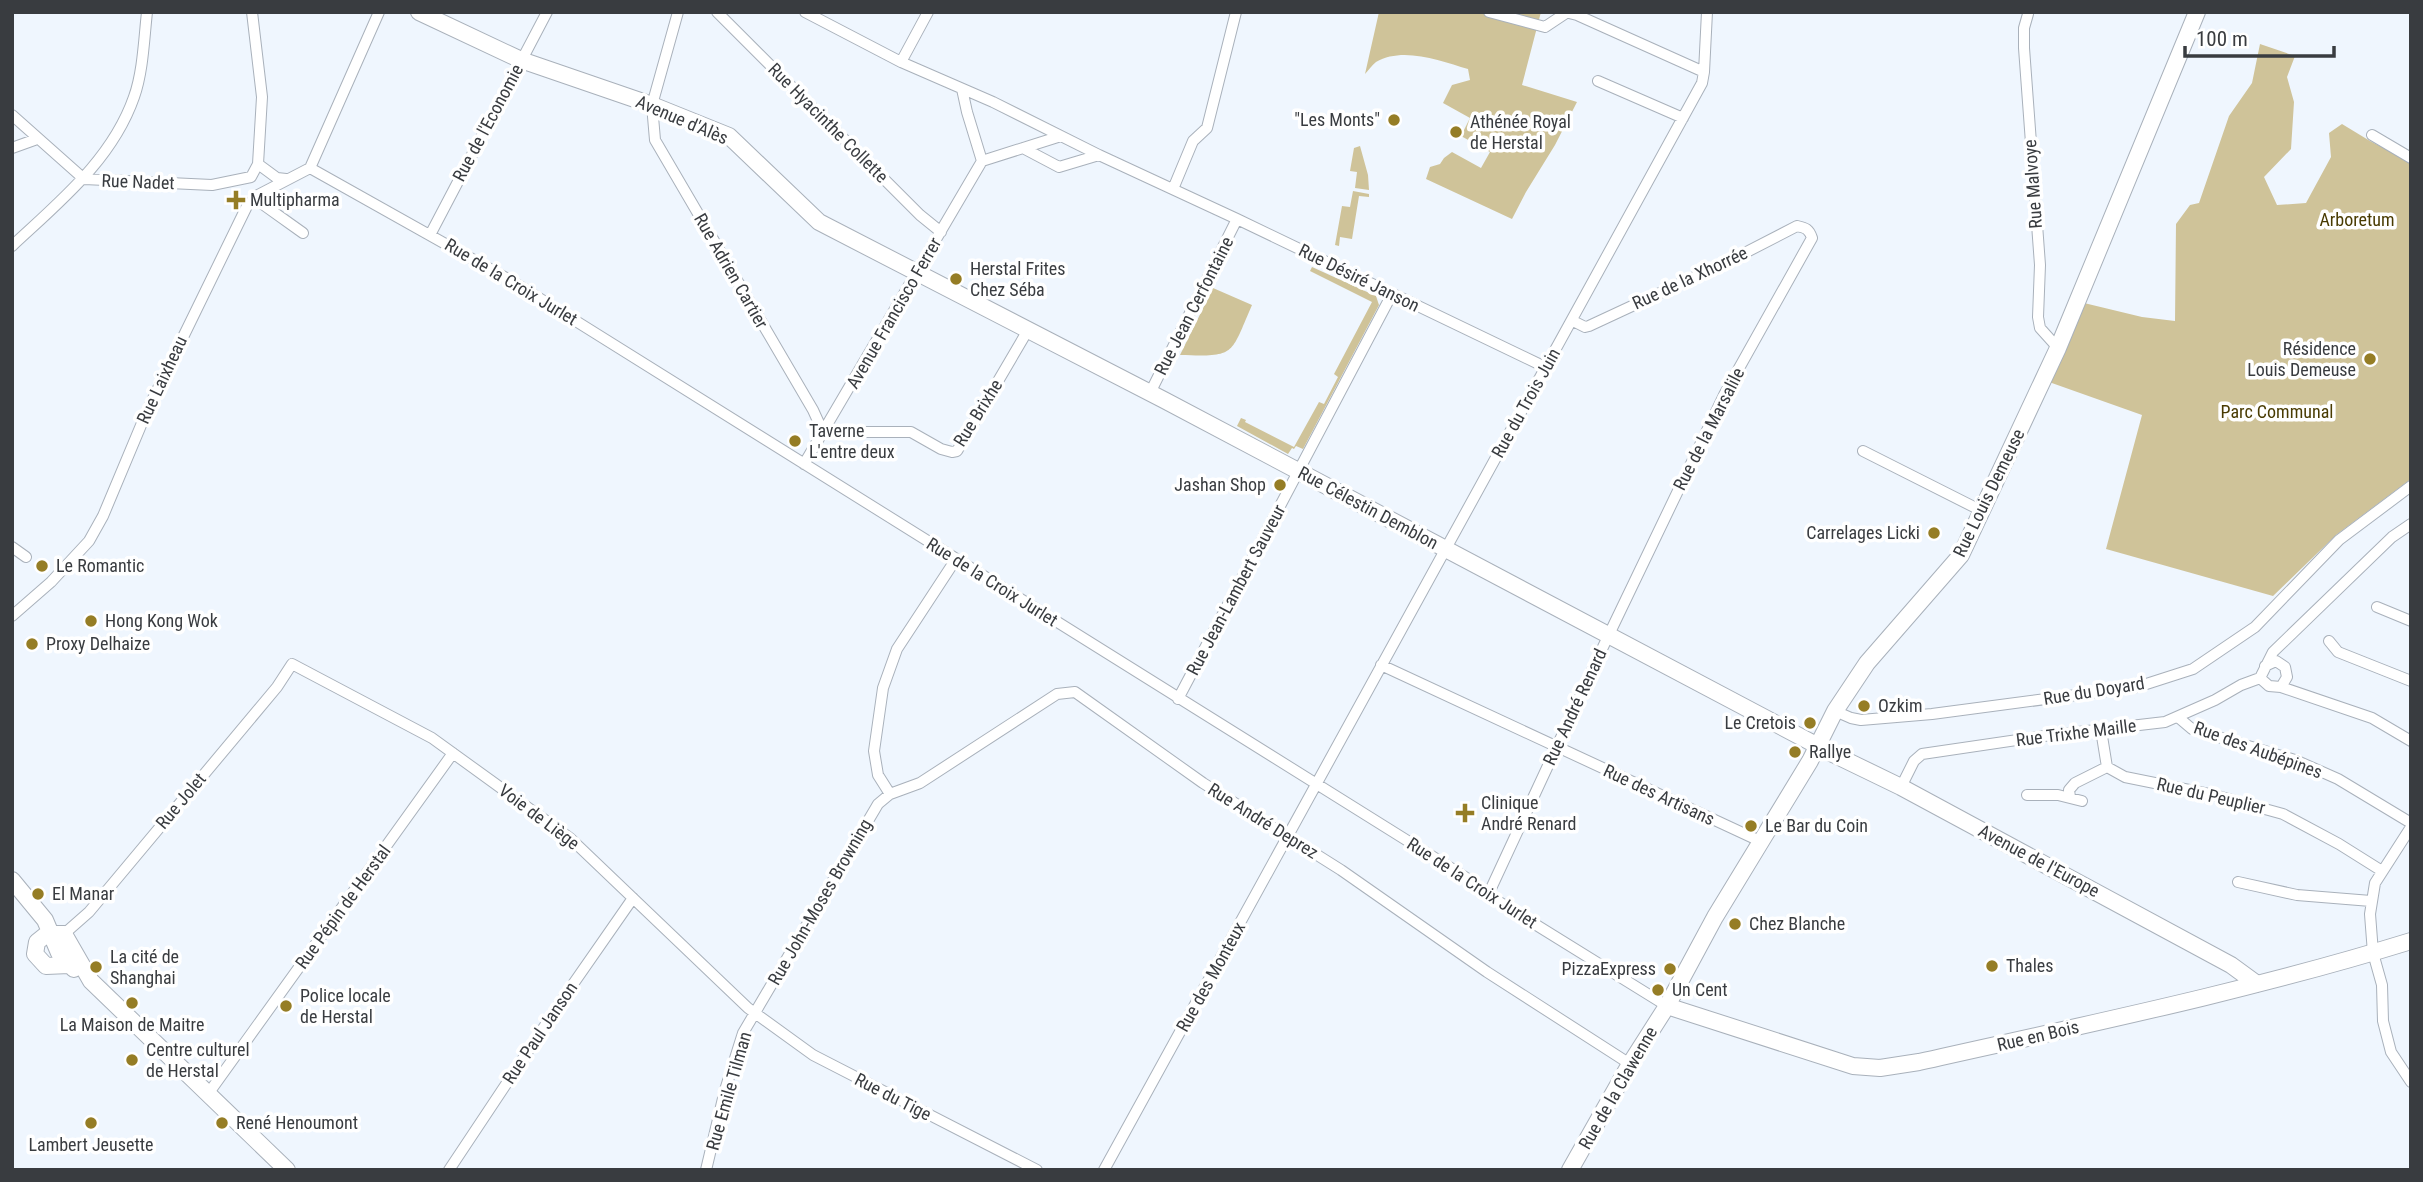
<svg xmlns="http://www.w3.org/2000/svg" width="2423" height="1182" font-family="'Roboto Condensed',sans-serif">
	<style>
		.green { fill: #cfc399 }
		.lines { fill: none; stroke-linecap: round; stroke-linejoin: round }
		.street-casing { stroke: #a9b1bb; stroke-width: 12 }
		.secondary-casing { stroke: #a9b1bb; stroke-width: 18 }
		.street { stroke: #fff; stroke-width: 10 }
		.secondary { stroke: #fff; stroke-width: 16 }
		.poi-dot { fill: #957d25; stroke: #fff; stroke-width: 2.5 }
		.labels { text-anchor: middle; stroke-width: 7; stroke-linejoin: round; paint-order: stroke }
		.street-label { font-size: 18px; fill: #393c40; stroke: #fff }
		.poi-label { font-size: 18px; fill: #393c40; stroke: #fff; text-anchor: start }
		.park-label { font-size: 18px; fill: #493b02; stroke: #fff }
	</style>
	<rect width="100%" height="100%" fill="#eff6fe"/>
	<!-- green -->
	<path class="green" d="M1379 12H1541L1522 85 1577 102 1555 145 1526 192 1512 219 1426 179 1430 167 1440 164 1444 158 1452 152 1481 168 1490 152 1461 136 1470 118 1443 103 1452 85 1470 80 1468 69C1441 61 1403 46 1376 62 1372 65 1368 71 1365 74Z
		M2260 44 2295 56 2287 77 2294 102 2291 149 2264 177 2277 205 2306 203 2331 157 2329 133 2342 124 2370 141 2411 162V479L2336 535 2273 596 2106 549 2142 415 2049 382 2084 303 2142 317 2175 321 2176 224 2190 205 2199 203 2229 116 2252 83Z
		M1360 146 1368 175 1369 190 1355 188 1357 172 1350 171 1354 148Z
		M1353 191 1369 194V197L1359 196 1352 239 1340 237 1339 246 1335 245 1342 206 1350 207Z
		M1312 267 1376 296 1379 305 1303 449 1296 446 1294 449 1292 448 1288 454 1237 426 1241 418 1246 420 1245 422 1294 447 1319 402 1324 404 1338 377 1334 374 1372 302 1310 271Z
		M1213 288 1252 305C1230 355 1237 357 1180 355Z"/>
	<g class="lines">
		<defs>
			<path id="street" d="M678 12 652 105 655 140 813 410 823 432H911L941 449 952 452 957 451 1028 330
				M717 12 920 215 941 232
				M805 12 901 62 993 102 1099 155 1237 219 1545 367
				M1489 12 1545 27 1566 13
				M1565 12 1577 15 1704 72
				M2028 14 2024 28V48L2040 265 2038 317 2040 328 2058 348
				M901 62 928 12
				M1598 81 1683 118
				M962 89 967 112 982 161
				M12 115 84 179 212 185 251 177 258 164 262 97 252 12
				M2372 135 2411 158
				M12 148 37 139
				M1023 148 1059 167 1099 155
				M982 161 1061 136
				M258 164 277 178 286 179
				M310 168 515 283 1443 863 1476 884 1477 888 1488 895 1667 1006
				M310 168 379 12
				M1173 189 1193 141 1207 128 1236 12
				M254 198 303 233
				M430 235 547 12
				M12 246C59 202 112 160 134 97 143 72 144 39 147 12
				M1150 393 1237 219
				M1863 451 1982 511
				M804 464 982 161
				M12 547 26 557
				M2377 607 2411 621
				M12 616 51 582 89 541 103 516 147 411 247 206 258 195 310 168
				M2329 641 2338 652 2411 681
				M1381 665 1762 842
				M2265 666 2276 661 2285 667 2287 677 2281 687
				M2260 678 2273 652 2392 537 2411 524
				M2260 678 2269 686 2281 687 2372 718 2411 741
				M1178 699 1392 294
				M1835 711 1851 718 1861 720 1932 714 2137 687 2193 669 2255 627 2339 540 2411 486
				M2179 718 2192 729 2295 760 2338 779 2411 823
				M2101 730 2107 767
				M2107 767 2125 777 2214 795 2283 814 2339 844 2382 871
				M1901 787 1914 761 1922 754 2044 736 2165 722 2215 700 2241 685 2260 678
				M890 794 878 775 874 751 883 688 897 649 956 559
				M2027 795H2058L2082 801
				M2070 797 2069 790 2075 783 2107 767
				M2411 827 2375 883 2370 914 2373 953 2382 985 2383 1021 2391 1052 2411 1082
				M2238 882 2297 895 2371 901
				M1488 895 1603 647 1724 395 1812 238C1809 229 1806 228 1797 226L1733 259 1589 326 1585 327 1573 321
				M64 934 89 912 277 687 292 664 432 738 570 838 748 1008 813 1055 1037 1170
				M208 1094 453 753
				M449 1170 562 1000 633 898
				M706 1170 725 1090 743 1033 878 804 890 794 920 783 1057 694 1075 692 1203 783 1341 870 1487 972 1630 1064
				M1104 1170 1702 83 1704 72 1707 12"/>
			<path id="secondary" d="M419 12 521 60 652 105 729 136 819 222 1164 400 1835 755 1901 787 2231 965 2257 984
				M12 880 45 920 59 953 74 969
				M69 965 46 966 35 954 37 942 47 934H64L91 981 287 1170
				M1667 1006 1853 1066 1880 1068 1919 1062C2084 1025 2249 991 2411 941
				M1570 1170 1630 1064 1667 1006 1715 917 1810 761 1835 711 1867 663 1961 555 2058 348 2197 12"/>
		</defs>
		<!-- street casing -->
		<use href="#street" class="street-casing"/>
		<!-- secondary casing -->
		<use href="#secondary" class="secondary-casing"/>
		<!-- street -->
		<use href="#street" class="street"/>
		<!-- secondary -->
		<use href="#secondary" class="secondary"/>
	</g>
	<!-- markers -->
	<g class="poi-dot">
		<circle cx="1394" cy="120" r="7"/>
		<circle cx="1456" cy="132" r="7"/>
		<path d="M232.5 189.5h7v7h7v7h-7v7h-7v-7h-7v-7h7z"/>
		<circle cx="956" cy="279" r="7"/>
		<circle cx="2370" cy="359" r="7"/>
		<circle cx="795" cy="441" r="7"/>
		<circle cx="1280" cy="485" r="7"/>
		<circle cx="1934" cy="533" r="7"/>
		<circle cx="42" cy="566" r="7"/>
		<circle cx="91" cy="621" r="7"/>
		<circle cx="32" cy="644" r="7"/>
		<circle cx="1864" cy="706" r="7"/>
		<circle cx="1810" cy="723" r="7"/>
		<circle cx="1795" cy="752" r="7"/>
		<path d="M1461.5 802.5h7v7h7v7h-7v7h-7v-7h-7v-7h7z"/>
		<circle cx="1751" cy="826" r="7"/>
		<circle cx="38" cy="894" r="7"/>
		<circle cx="1735" cy="924" r="7"/>
		<circle cx="1992" cy="966" r="7"/>
		<circle cx="96" cy="967" r="7"/>
		<circle cx="1670" cy="969" r="7"/>
		<circle cx="1658" cy="990" r="7"/>
		<circle cx="132" cy="1003" r="7"/>
		<circle cx="286" cy="1006" r="7"/>
		<circle cx="132" cy="1060" r="7"/>
		<circle cx="91" cy="1123" r="7"/>
		<circle cx="222" cy="1123" r="7"/>
	</g>
	<g class="labels">
		<!-- street labels -->
		<g class="street-label">
			<text transform="translate(682 120) rotate(23)" y="6">Avenue d'Alès</text>
			<text transform="translate(488 123) rotate(-62)" y="6">Rue de l'Economie</text>
			<text transform="translate(828 123) rotate(45)" y="6">Rue Hyacinthe Collette</text>
			<text transform="translate(138 182) rotate(2)" y="6">Rue Nadet</text>
			<text transform="translate(2033 184) rotate(-94)" y="6">Rue Malvoye</text>
			<text transform="translate(731 271) rotate(60)" y="6">Rue Adrien Cartier</text>
			<text transform="translate(1359 278) rotate(26)" y="6">Rue Désiré Janson</text>
			<text transform="translate(1690 278) rotate(-25)" y="6">Rue de la Xhorrée</text>
			<text transform="translate(511 282) rotate(31)" y="6">Rue de la Croix Jurlet</text>
			<text transform="translate(1194 306) rotate(-63)" y="6">Rue Jean Cerfontaine</text>
			<text transform="translate(894 313) rotate(-60)" y="6">Avenue Francisco Ferrer</text>
			<text transform="translate(162 380) rotate(-65)" y="6">Rue Laixheau</text>
			<text transform="translate(1526 403) rotate(-61)" y="6">Rue du Trois Juin</text>
			<text transform="translate(978 413) rotate(-58)" y="6">Rue Brixhe</text>
			<text transform="translate(1709 429) rotate(-63)" y="6">Rue de la Marsalile</text>
			<text transform="translate(1989 493) rotate(-64)" y="6">Rue Louis Demeuse</text>
			<text transform="translate(1368 508) rotate(28)" y="6">Rue Célestin Demblon</text>
			<text transform="translate(992 582) rotate(32)" y="6">Rue de la Croix Jurlet</text>
			<text transform="translate(1236 590) rotate(-62)" y="6">Rue Jean-Lambert Sauveur</text>
			<text transform="translate(2094 691) rotate(-9)" y="6">Rue du Doyard</text>
			<text transform="translate(1575 707) rotate(-65)" y="6">Rue André Renard</text>
			<text transform="translate(2076 733) rotate(-7)" y="6">Rue Trixhe Maille</text>
			<text transform="translate(2258 750) rotate(20)" y="6">Rue des Aubépines</text>
			<text transform="translate(1659 795) rotate(25)" y="6">Rue des Artisans</text>
			<text transform="translate(2211 796) rotate(13)" y="6">Rue du Peuplier</text>
			<text transform="translate(181 801) rotate(-50)" y="6">Rue Jolet</text>
			<text transform="translate(539 817) rotate(37)" y="6">Voie de Liège</text>
			<text transform="translate(1263 821) rotate(32)" y="6">Rue André Deprez</text>
			<text transform="translate(2039 861) rotate(28)" y="6">Avenue de l'Europe</text>
			<text transform="translate(1472 883) rotate(33)" y="6">Rue de la Croix Jurlet</text>
			<text transform="translate(820 902) rotate(-60)" y="6">Rue John-Moses Browning</text>
			<text transform="translate(343 907) rotate(-54)" y="6">Rue Pépin de Herstal</text>
			<text transform="translate(1211 977) rotate(-61)" y="6">Rue des Monteux</text>
			<text transform="translate(540 1033) rotate(-56)" y="6">Rue Paul Janson</text>
			<text transform="translate(2038 1036) rotate(-13)" y="6">Rue en Bois</text>
			<text transform="translate(1618 1088) rotate(-60)" y="6">Rue de la Clawenne</text>
			<text transform="translate(729 1091) rotate(-74)" y="6">Rue Emile Tilman</text>
			<text transform="translate(893 1097) rotate(27)" y="6">Rue du Tige</text>
		</g>
		<!-- poi labels -->
		<g class="poi-label">
			<text x="1380" y="126" text-anchor="end">"Les Monts"</text>
			<text x="1470" y="128">Athénée Royal<tspan x="1470" dy="21">de Herstal</tspan></text>
			<text x="250" y="206">Multipharma</text>
			<text x="970" y="275">Herstal Frites<tspan x="970" dy="21">Chez Séba</tspan></text>
			<text x="2356" y="355" text-anchor="end">Résidence<tspan x="2356" dy="21">Louis Demeuse</tspan></text>
			<text x="809" y="437">Taverne<tspan x="809" dy="21">L'entre deux</tspan></text>
			<text x="1266" y="491" text-anchor="end">Jashan Shop</text>
			<text x="1920" y="539" text-anchor="end">Carrelages Licki</text>
			<text x="56" y="572">Le Romantic</text>
			<text x="105" y="627">Hong Kong Wok</text>
			<text x="46" y="650">Proxy Delhaize</text>
			<text x="1878" y="712">Ozkim</text>
			<text x="1796" y="729" text-anchor="end">Le Cretois</text>
			<text x="1809" y="758">Rallye</text>
			<text x="1481" y="809">Clinique<tspan x="1481" dy="21">André Renard</tspan></text>
			<text x="1765" y="832">Le Bar du Coin</text>
			<text x="52" y="900">El Manar</text>
			<text x="1749" y="930">Chez Blanche</text>
			<text x="110" y="963">La cité de<tspan x="110" dy="21">Shanghai</tspan></text>
			<text x="2006" y="972">Thales</text>
			<text x="1656" y="975" text-anchor="end">PizzaExpress</text>
			<text x="1672" y="996">Un Cent</text>
			<text x="300" y="1002">Police locale<tspan x="300" dy="21">de Herstal</tspan></text>
			<text x="132" y="1031" text-anchor="middle">La Maison de Maitre</text>
			<text x="146" y="1056">Centre culturel<tspan x="146" dy="21">de Herstal</tspan></text>
			<text x="236" y="1129">René Henoumont</text>
			<text x="91" y="1151" text-anchor="middle">Lambert Jeusette</text>
		</g>
		<!-- park labels -->
		<g class="park-label">
			<text x="2357" y="226">Arboretum</text>
			<text x="2277" y="418">Parc Communal</text>
		</g>
	</g>
	<!-- border -->
	<rect width="2423" height="1182" fill="none" stroke="#393c40" stroke-width="28"/>
	<!-- scale -->
	<path d="M2185 46v10h149v-10" fill="none" stroke="#393c40" stroke-width="3.5"/>
	<text x="2196" y="46" font-size="21" fill="#393c40" stroke="#ffffff" stroke-width="5" paint-order="stroke">100 m</text>
</svg>
